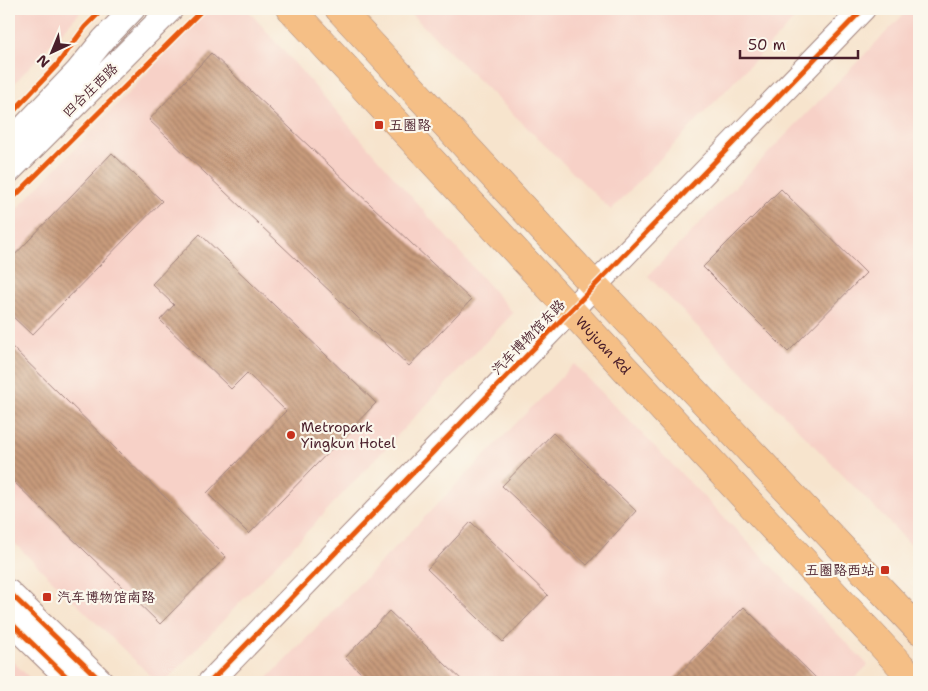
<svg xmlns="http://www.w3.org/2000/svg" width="928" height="691" font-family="'Shantell Sans','LXGW WenKai TC',sans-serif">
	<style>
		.built { fill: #f7d1c7 }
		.building { fill: url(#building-back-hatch) }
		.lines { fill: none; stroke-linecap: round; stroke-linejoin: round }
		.minor-casing { stroke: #a0827c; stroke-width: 26 }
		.major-casing { stroke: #a0827c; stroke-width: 29 }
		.minor { stroke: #fff; stroke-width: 24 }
		.major { stroke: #f5bf86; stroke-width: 28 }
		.cycleway-casing { stroke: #fbf7ec; stroke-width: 8 }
		.cycleway { stroke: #e8590c; stroke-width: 5 }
		.poi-dot { fill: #c8321e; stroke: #fbf7ec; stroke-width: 2 }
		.labels { text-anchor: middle; stroke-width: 4.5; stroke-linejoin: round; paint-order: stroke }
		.street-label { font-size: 14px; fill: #4a1f2b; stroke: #fbf7ec }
		.poi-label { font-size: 14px; fill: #4a1f2b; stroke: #fbf7ec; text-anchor: start }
	</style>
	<defs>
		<pattern id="building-back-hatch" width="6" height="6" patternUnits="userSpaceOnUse" patternTransform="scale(1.25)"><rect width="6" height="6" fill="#c89b7c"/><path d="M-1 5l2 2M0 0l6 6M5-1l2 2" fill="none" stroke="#a47e66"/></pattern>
	</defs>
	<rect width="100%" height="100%" fill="#fbf7ec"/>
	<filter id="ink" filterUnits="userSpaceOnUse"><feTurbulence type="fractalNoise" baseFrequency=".02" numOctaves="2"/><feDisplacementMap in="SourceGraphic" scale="10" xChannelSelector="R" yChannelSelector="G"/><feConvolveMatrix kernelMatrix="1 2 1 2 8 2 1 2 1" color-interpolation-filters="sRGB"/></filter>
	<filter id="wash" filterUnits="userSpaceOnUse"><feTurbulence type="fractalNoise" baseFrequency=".0096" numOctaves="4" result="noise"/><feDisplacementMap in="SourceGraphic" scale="20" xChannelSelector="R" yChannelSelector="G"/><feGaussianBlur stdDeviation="1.12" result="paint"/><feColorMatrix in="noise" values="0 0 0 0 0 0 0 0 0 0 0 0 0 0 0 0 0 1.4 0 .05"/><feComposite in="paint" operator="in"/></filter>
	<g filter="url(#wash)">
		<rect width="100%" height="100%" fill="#f7e4cd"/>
		<!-- built -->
		<path class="built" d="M9 9H83L9 89Z
			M209 9H247L513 313 165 682H157L9 538V217Z
			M406 9H804L611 210Z
			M909 9H919V553L648 276Z
			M574 364 868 665 851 682H264Z
			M9 658 34 682H9Z"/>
		<g id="blocks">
			<!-- building -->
			<path class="building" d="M211 53 471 300 409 366 149 120Z
				M112 153 162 201 32 335 9 313V261Z
				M781 189 866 273 788 352 703 267Z
				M200 234 376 403 249 534 207 493 286 411 247 373 231 389 160 320 174 305 152 284Z
				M9 344 226 557 160 624 9 477Z
				M553 433 636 511 587 565 502 486Z
				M471 522 548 595 503 642 427 569Z
				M744 607 817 679 814 682H671Z
				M389 611 464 682H371L345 658Z"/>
		</g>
	</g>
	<g filter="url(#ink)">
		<use href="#blocks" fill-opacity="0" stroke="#a0827c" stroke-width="1"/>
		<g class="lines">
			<defs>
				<path id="minor" d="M9 143 77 72 104 39 133 9
					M9 171 171 9
					M9 592 102 682
					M9 621 72 682
					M210 682 863 9"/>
				<g id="major">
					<path id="s1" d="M291 9 916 682"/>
					<path d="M339 9 595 286 919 630"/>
				</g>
			</defs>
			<!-- minor casing -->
			<use href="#minor" class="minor-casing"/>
			<!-- major casing -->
			<use href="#major" class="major-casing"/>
			<!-- minor -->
			<use href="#minor" class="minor"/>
			<!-- major -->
			<use href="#major" class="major"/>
			<defs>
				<path id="cycleway" d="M9 116 57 65 85 27 103 9
					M9 202 203 9
					M9 592 102 682
					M9 621 72 682
					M210 682 863 9"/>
			</defs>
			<!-- cycleway casing -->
			<use href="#cycleway" class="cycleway-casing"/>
			<!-- cycleway -->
			<use href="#cycleway" class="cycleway"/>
		</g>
	</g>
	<!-- markers -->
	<g class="poi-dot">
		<rect x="374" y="120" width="10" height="10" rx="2.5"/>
		<circle cx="291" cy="435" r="5"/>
		<rect x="880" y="565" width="10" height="10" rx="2.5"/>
		<rect x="42" y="592" width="10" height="10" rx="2.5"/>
	</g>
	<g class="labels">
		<!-- street labels -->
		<g class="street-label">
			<text transform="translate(90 90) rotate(-44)" y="5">四合庄西路</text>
			<text transform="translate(528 337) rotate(-46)" y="5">汽车博物馆东路</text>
			<text dy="5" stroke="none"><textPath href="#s1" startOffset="459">Wujuan Rd</textPath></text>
		</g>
		<!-- poi labels -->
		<g class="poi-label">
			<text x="389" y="130">五圈路</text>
			<text x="301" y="432">Metropark<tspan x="301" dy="16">Yingkun Hotel</tspan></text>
			<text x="875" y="575" text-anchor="end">五圈路西站</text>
			<text x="57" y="602">汽车博物馆南路</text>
		</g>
	</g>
	<!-- margin -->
	<rect width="928" height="691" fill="none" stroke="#fbf7ec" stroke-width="30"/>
	<!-- north arrow -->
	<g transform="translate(52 52) rotate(224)" stroke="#fbf7ec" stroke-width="4" paint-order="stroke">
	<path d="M0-4L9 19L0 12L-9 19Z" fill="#4a1f2b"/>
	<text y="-8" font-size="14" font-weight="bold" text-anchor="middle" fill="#4a1f2b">N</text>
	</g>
	<!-- scale -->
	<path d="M740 50v8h118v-8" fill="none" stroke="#4a1f2b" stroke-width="2.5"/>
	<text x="748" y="50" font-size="15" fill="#4a1f2b" stroke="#fbf7ec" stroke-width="4" paint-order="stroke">50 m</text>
</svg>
